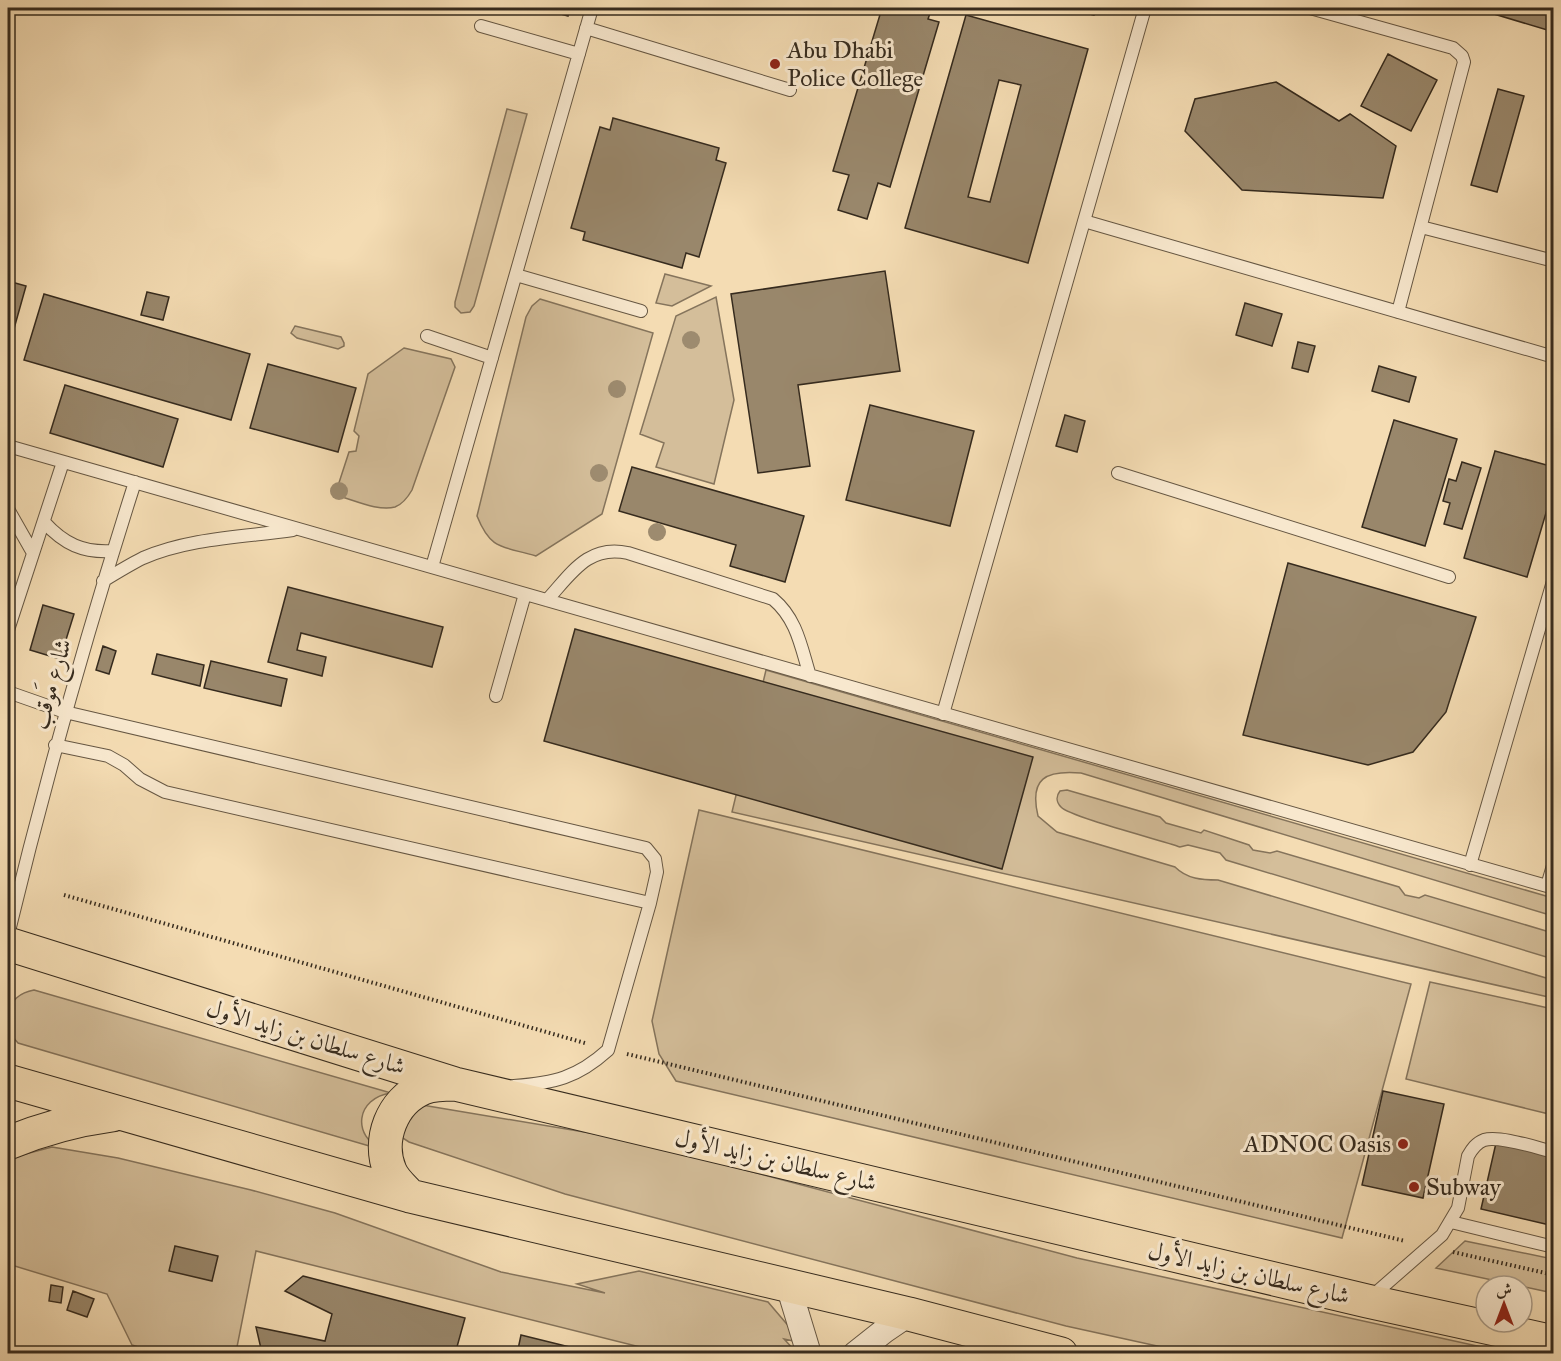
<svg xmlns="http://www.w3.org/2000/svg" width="1561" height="1361" font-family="'IM FELL Great Primer',Amiri,serif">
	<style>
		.green { fill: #d4be9a; stroke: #85745c; stroke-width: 1.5 }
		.building { fill: #99876b; stroke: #362b1e; stroke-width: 1.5; fill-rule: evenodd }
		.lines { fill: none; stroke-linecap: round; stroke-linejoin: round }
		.lane-casing { stroke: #665743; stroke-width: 14 }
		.street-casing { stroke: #665743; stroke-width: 26 }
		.primary-casing { stroke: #362b1e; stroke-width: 35 }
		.path { stroke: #362b1e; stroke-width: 4; stroke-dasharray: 1.5 3; stroke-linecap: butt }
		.lane { stroke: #f8e8ce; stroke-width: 12 }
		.street { stroke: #f8e8ce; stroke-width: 24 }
		.primary { stroke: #f4dcb3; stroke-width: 33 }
		.tree { fill: #9d8b6f }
		.poi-dot { fill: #8f2418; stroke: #f8e8ce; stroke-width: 2 }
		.labels { text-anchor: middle; stroke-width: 6; stroke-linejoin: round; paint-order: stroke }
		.poi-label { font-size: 24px; fill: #362b1e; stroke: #f8e8ce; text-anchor: start }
		.street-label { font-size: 24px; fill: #362b1e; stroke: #f8e8ce }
	</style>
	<rect width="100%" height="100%" fill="#f4dcb3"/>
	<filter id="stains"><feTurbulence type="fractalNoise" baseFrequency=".00333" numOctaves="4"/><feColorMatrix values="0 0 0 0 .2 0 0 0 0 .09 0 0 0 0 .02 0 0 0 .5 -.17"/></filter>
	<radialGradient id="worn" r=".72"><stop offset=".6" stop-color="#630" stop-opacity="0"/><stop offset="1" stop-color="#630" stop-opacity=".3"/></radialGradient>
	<!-- green -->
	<path class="green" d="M507 109 527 114 474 306 470 312 461 313 455 307V302Z
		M665 274 711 286 672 306 656 303Z
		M716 297 734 400 714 484 656 467 664 443 640 434 676 316Z
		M540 299 653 333 602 514 536 556C503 546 491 551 477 516L526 317 532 306Z
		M295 326 341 337 344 343V346L338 349 297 338 291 333Z
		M404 348 451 359 455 367 412 490C408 497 403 504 395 507 378 512 352 499 335 495L349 452 356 451 359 436 354 431 368 374Z
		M766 670 1553 898V916L1081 773C1046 770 1029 778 1038 816L1057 832 1175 867C1187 879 1202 880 1218 880L1553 980V998L732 812Z
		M1067 790 1160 817 1166 823 1201 833 1204 830 1249 845 1253 850 1270 853 1277 851 1399 887 1405 895 1419 898 1425 895 1553 933V959L1226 860 1220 853 1188 845 1180 847C1161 840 1070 817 1061 807 1056 802 1056 796 1060 791Z
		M699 810 1411 984 1342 1238 676 1081 659 1054 652 1021Z
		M1430 982 1553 1009V1115L1406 1079Z
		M34 990 391 1093C356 1098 351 1136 383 1150L18 1043C0 1024 5 995 34 990Z
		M416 1104 632 1140 1077 1258 1509 1353H1189L1066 1326 565 1194 409 1142 398 1135Z
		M52 1147 118 1158 251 1190 335 1213 501 1272 605 1293 577 1284 639 1271 768 1302 803 1343 784 1339 797 1353H664L256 1251 236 1352 233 1354 157 1353 132 1345 107 1294 8 1264V1161L14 1157Z
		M1465 1241 1553 1259V1293L1436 1268Z"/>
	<!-- building -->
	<path class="building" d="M540 8H570L568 16Z
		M882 8 897 13 898 8H932L928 19 939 22 890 187 878 183 867 219 838 210 849 175 833 171Z
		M1067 8H1097L1094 15Z
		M1474 8H1554V32Z
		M966 15 1088 49 1028 263 905 228ZM999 80 1021 85 990 202 968 197Z
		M1388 54 1437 80 1411 131 1361 106Z
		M1276 82 1339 121 1350 114 1396 146 1383 198 1242 190 1185 131 1195 99Z
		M1498 89 1524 96 1497 192 1471 185Z
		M613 118 719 148 716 160 726 163 699 257 686 253 682 268 583 240 585 232 571 228 600 127 610 130Z
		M885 271 900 371 798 385 810 466 758 473 731 294Z
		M8 281 26 286 8 350Z
		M147 292 169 297 163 320 141 315Z
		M44 294 250 354 231 420 24 360Z
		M1245 303 1282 314 1272 346 1236 335Z
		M1298 342 1315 346 1308 372 1292 368Z
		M268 364 356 388 338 452 250 428Z
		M1379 366 1416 377 1409 402 1372 391Z
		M65 385 178 419 163 467 50 433Z
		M870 405 974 431 950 526 846 500Z
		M1065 415 1085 421 1077 452 1056 446Z
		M1394 420 1457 439 1425 546 1362 527Z
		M1495 451 1554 467V486L1527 577 1464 558Z
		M1462 462 1481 468 1462 529 1444 524 1450 503 1443 501 1449 479 1456 481Z
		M632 467 804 516 785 582 730 566 736 545 619 511Z
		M1288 563 1476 617 1446 712 1413 752 1368 765 1243 735Z
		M288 587 443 627 432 667 301 633 297 650 326 657 322 676 268 662Z
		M43 605 74 614 60 659 30 650Z
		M575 629 1033 757 1002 869 544 741Z
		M103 646 116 651 109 674 96 670Z
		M157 654 204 665 200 686 152 674Z
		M211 661 287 679 281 706 204 688Z
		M1383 1091 1444 1104 1423 1198 1362 1185Z
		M1496 1143 1554 1156V1226L1481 1209Z
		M175 1246 218 1256 212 1281 169 1271Z
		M303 1276 465 1318 455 1354 262 1353 256 1327 325 1341 332 1314 285 1291Z
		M51 1285 63 1287 61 1303 49 1301Z
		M73 1291 94 1299 87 1317 67 1310Z
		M521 1335 598 1354H517Z"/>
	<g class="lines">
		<defs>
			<path id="lane" d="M1310 8 1453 48 1462 56 1464 62 1398 312
				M481 26 579 54
				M586 28 790 90
				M1084 221 1554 357
				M1421 227 1554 261
				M516 275 641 311
				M427 336 492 358
				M8 446 1554 888
				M1118 473 1449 577
				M8 509 33 553
				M44 522C64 544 83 553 113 551
				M432 567 592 8
				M103 581C116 573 129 565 143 558 189 538 243 537 293 530
				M547 600C571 574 588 544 628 553L773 599C797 619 801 647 810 676
				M8 630 63 462
				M8 692 65 712 646 848 655 859 657 872 650 903 608 1050C577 1078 554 1083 514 1086
				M496 696 525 594
				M943 714 1145 8
				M55 745 108 756 124 765 140 779 165 792 650 903
				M1470 865 1554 578
				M1547 886 1554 862
				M8 935C45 782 87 632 135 482
				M1451 1222 1554 1247
				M1370 1298 1442 1235 1458 1208 1468 1156C1472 1149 1476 1143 1484 1140 1499 1135 1537 1148 1554 1152"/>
			<path id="street" d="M788 1285 809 1354
				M855 1354 884 1331 909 1314"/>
			<path id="primary" d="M8 944 455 1084 1367 1301 1554 1342
				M8 1081 410 1196 909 1314 1061 1354
				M8 1143C42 1129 75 1120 112 1115
				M410 1196C403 1188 394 1181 390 1171 377 1140 392 1101 423 1088 433 1084 445 1084 455 1084"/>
		</defs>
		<!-- lane casing -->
		<use href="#lane" class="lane-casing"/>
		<!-- street casing -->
		<use href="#street" class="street-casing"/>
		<!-- primary casing -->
		<use href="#primary" class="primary-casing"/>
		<!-- path -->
		<path class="path" d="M64 895 585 1043
			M627 1054 1405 1241
			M1453 1252 1554 1275"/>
		<!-- lane -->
		<use href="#lane" class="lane"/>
		<!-- street -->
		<use href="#street" class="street"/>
		<!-- primary -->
		<use href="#primary" class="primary"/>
	</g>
	<!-- trees -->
	<g class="tree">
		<circle cx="691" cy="340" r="9"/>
		<circle cx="617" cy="389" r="9"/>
		<circle cx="599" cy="473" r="9"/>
		<circle cx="339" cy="491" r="9"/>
		<circle cx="657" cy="532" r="9"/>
	</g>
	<!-- markers -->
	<g class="poi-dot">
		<circle cx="775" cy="64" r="6"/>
		<circle cx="1403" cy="1144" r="6"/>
		<circle cx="1414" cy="1187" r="6"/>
	</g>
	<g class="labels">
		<!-- poi labels -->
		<g class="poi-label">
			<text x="787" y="58">Abu Dhabi<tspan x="787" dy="28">Police College</tspan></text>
			<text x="1391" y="1152" text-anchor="end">ADNOC Oasis</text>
			<text x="1426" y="1195">Subway</text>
		</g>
		<!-- street labels -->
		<g class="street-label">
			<text transform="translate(51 684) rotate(-74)" y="8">شارع مَوقب</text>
			<text transform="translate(306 1037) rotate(17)" y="8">شارع سلطان بن زايد الأول</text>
			<text transform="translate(776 1160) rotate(13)" y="8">شارع سلطان بن زايد الأول</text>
			<text transform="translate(1249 1273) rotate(13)" y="8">شارع سلطان بن زايد الأول</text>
		</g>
	</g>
	<!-- margin -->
	<rect width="1561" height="1361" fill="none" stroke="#f4dcb3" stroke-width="30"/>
	<rect x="9" y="9" width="1543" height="1343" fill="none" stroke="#362b1e" stroke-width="3"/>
	<rect x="15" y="15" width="1531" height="1331" fill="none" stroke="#362b1e" stroke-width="1.5"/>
	<!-- north arrow -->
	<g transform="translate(1504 1304)"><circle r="28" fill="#f8e8ce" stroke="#aa9c88" stroke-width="1.5"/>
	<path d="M0-4.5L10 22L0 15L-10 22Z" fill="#8f2418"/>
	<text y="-9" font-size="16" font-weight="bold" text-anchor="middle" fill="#362b1e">ش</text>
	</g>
	<rect width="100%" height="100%" filter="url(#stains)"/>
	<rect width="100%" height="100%" fill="url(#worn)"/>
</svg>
